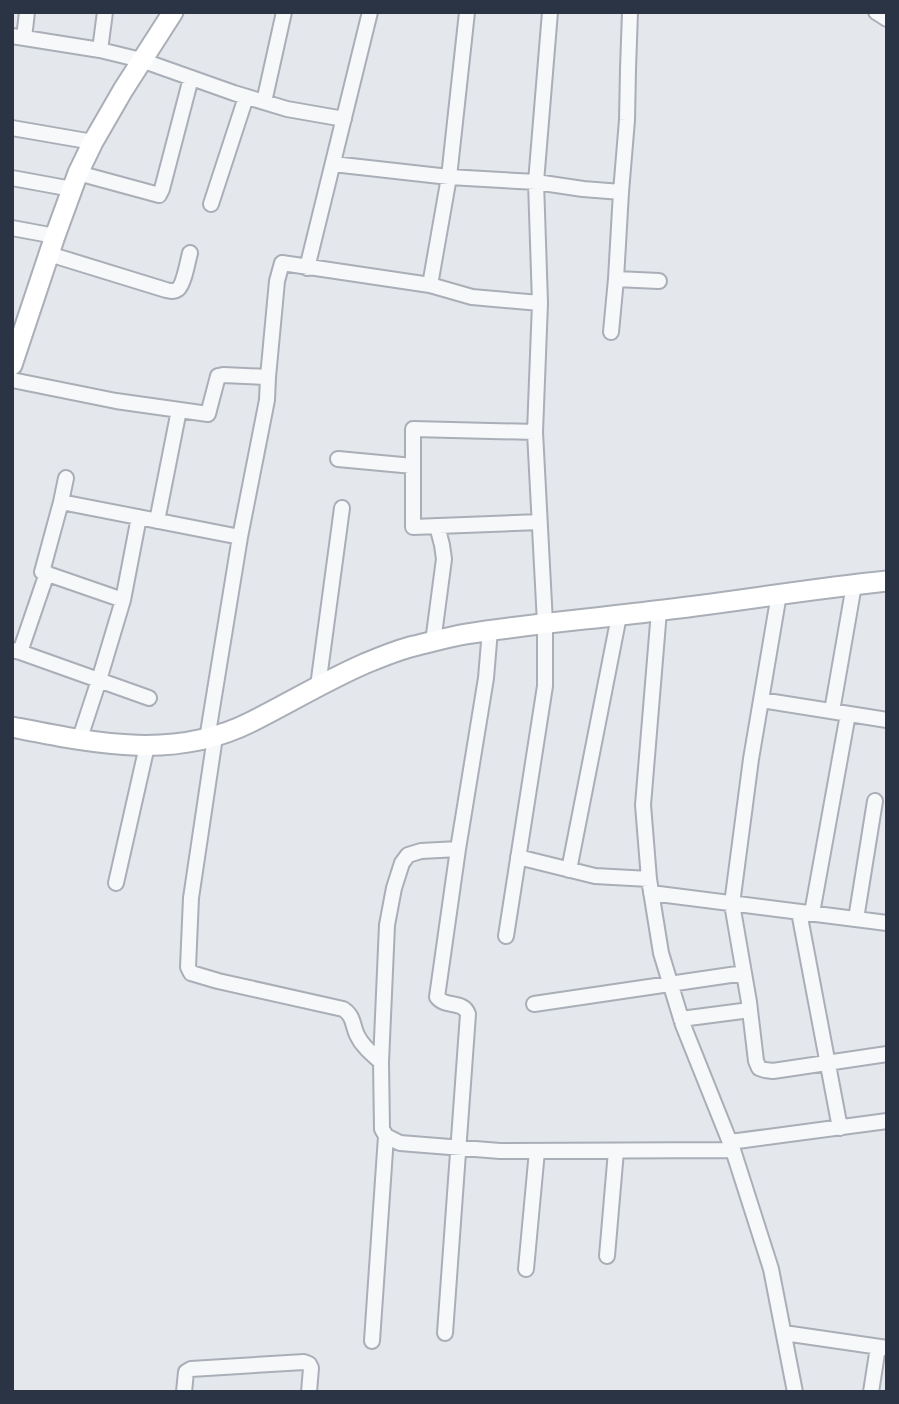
<svg xmlns="http://www.w3.org/2000/svg" width="899" height="1404" font-family="'Asap Condensed',sans-serif">
	<style>
		.lines { fill: none; stroke-linecap: round; stroke-linejoin: round }
		.street-casing { stroke: #a9aeb7; stroke-width: 18 }
		.secondary-casing { stroke: #a9aeb7; stroke-width: 23 }
		.street { stroke: #f7f8fa; stroke-width: 14 }
		.secondary { stroke: #fff; stroke-width: 19 }
	</style>
	<rect width="100%" height="100%" fill="#e4e7ec"/>
	<g class="lines">
		<defs>
			<path id="street" d="M876 12 887 19
				M12 36 100 50 141 60 234 93 287 109 344 119
				M24 38 27 12
				M100 50 105 12
				M264 102 284 12
				M12 128 93 142
				M333 164 449 177 536 182 583 189 621 192 616 279 659 281
				M78 173 159 195 162 189 191 78
				M12 178 72 189
				M621 192 627 120 628 69 630 12
				M211 204 246 97
				M12 228 55 236
				M49 254 166 290C171 291 174 292 178 289 184 284 188 260 190 253
				M307 268 370 12
				M430 285 449 177 467 12
				M611 332 616 279
				M12 380 116 401 208 414 218 376 223 375 268 377 277 281 282 263 430 285 472 297 540 303
				M535 432 413 429V527L539 522
				M338 459 413 466
				M66 478 61 502 240 537
				M61 502 42 572 123 600 139 517
				M157 521 179 410
				M779 594 751 759 732 904 749 1002 756 1061 759 1068 765 1070 773 1071 887 1054
				M659 611 643 805 649 879 661 953 683 1025 733 1150
				M433 642 444 559 442 545 437 526
				M12 650 20 652 47 573
				M20 652 149 698
				M318 686 342 508
				M761 700 887 720
				M832 711 854 585
				M215 737 191 898 188 967 191 973 218 981 343 1009C354 1016 352 1024 357 1035 362 1046 372 1054 381 1062L382 1129 386 1136 400 1143 500 1151 733 1150 771 1269 795 1392
				M207 739 240 537 267 400 268 377
				M79 741 99 680 123 600
				M518 857 595 876 649 879
				M569 870 619 616
				M116 883 147 746
				M651 893 887 923
				M799 912 840 1128
				M812 913 848 714
				M856 919 875 801
				M506 936 545 686V623L535 432 540 303 536 182 550 12
				M534 1004 744 973
				M681 1019 750 1010
				M381 1062 387 925 394 888 402 863 408 855 421 851 458 849 486 678 490 630
				M730 1142 887 1121
				M607 1256 616 1151
				M526 1269 537 1151
				M445 1333 468 1014C463 1000 445 1008 437 997L458 849
				M784 1333 887 1348
				M372 1341 386 1136
				M184 1392 186 1372 191 1369 304 1362 309 1364 311 1368 309 1392
				M871 1392 878 1347"/>
			<path id="secondary" d="M12 365 55 236 78 173 93 142 123 90 173 12
				M12 727C93 743 174 761 251 722 289 703 325 681 364 664 381 657 397 650 414 646 431 642 448 637 466 634 529 624 592 619 655 611 733 602 809 589 887 581"/>
		</defs>
		<!-- street casing -->
		<use href="#street" class="street-casing"/>
		<!-- secondary casing -->
		<use href="#secondary" class="secondary-casing"/>
		<!-- street -->
		<use href="#street" class="street"/>
		<!-- secondary -->
		<use href="#secondary" class="secondary"/>
	</g>
	<!-- border -->
	<rect width="899" height="1404" fill="none" stroke="#2b3445" stroke-width="28"/>
</svg>
